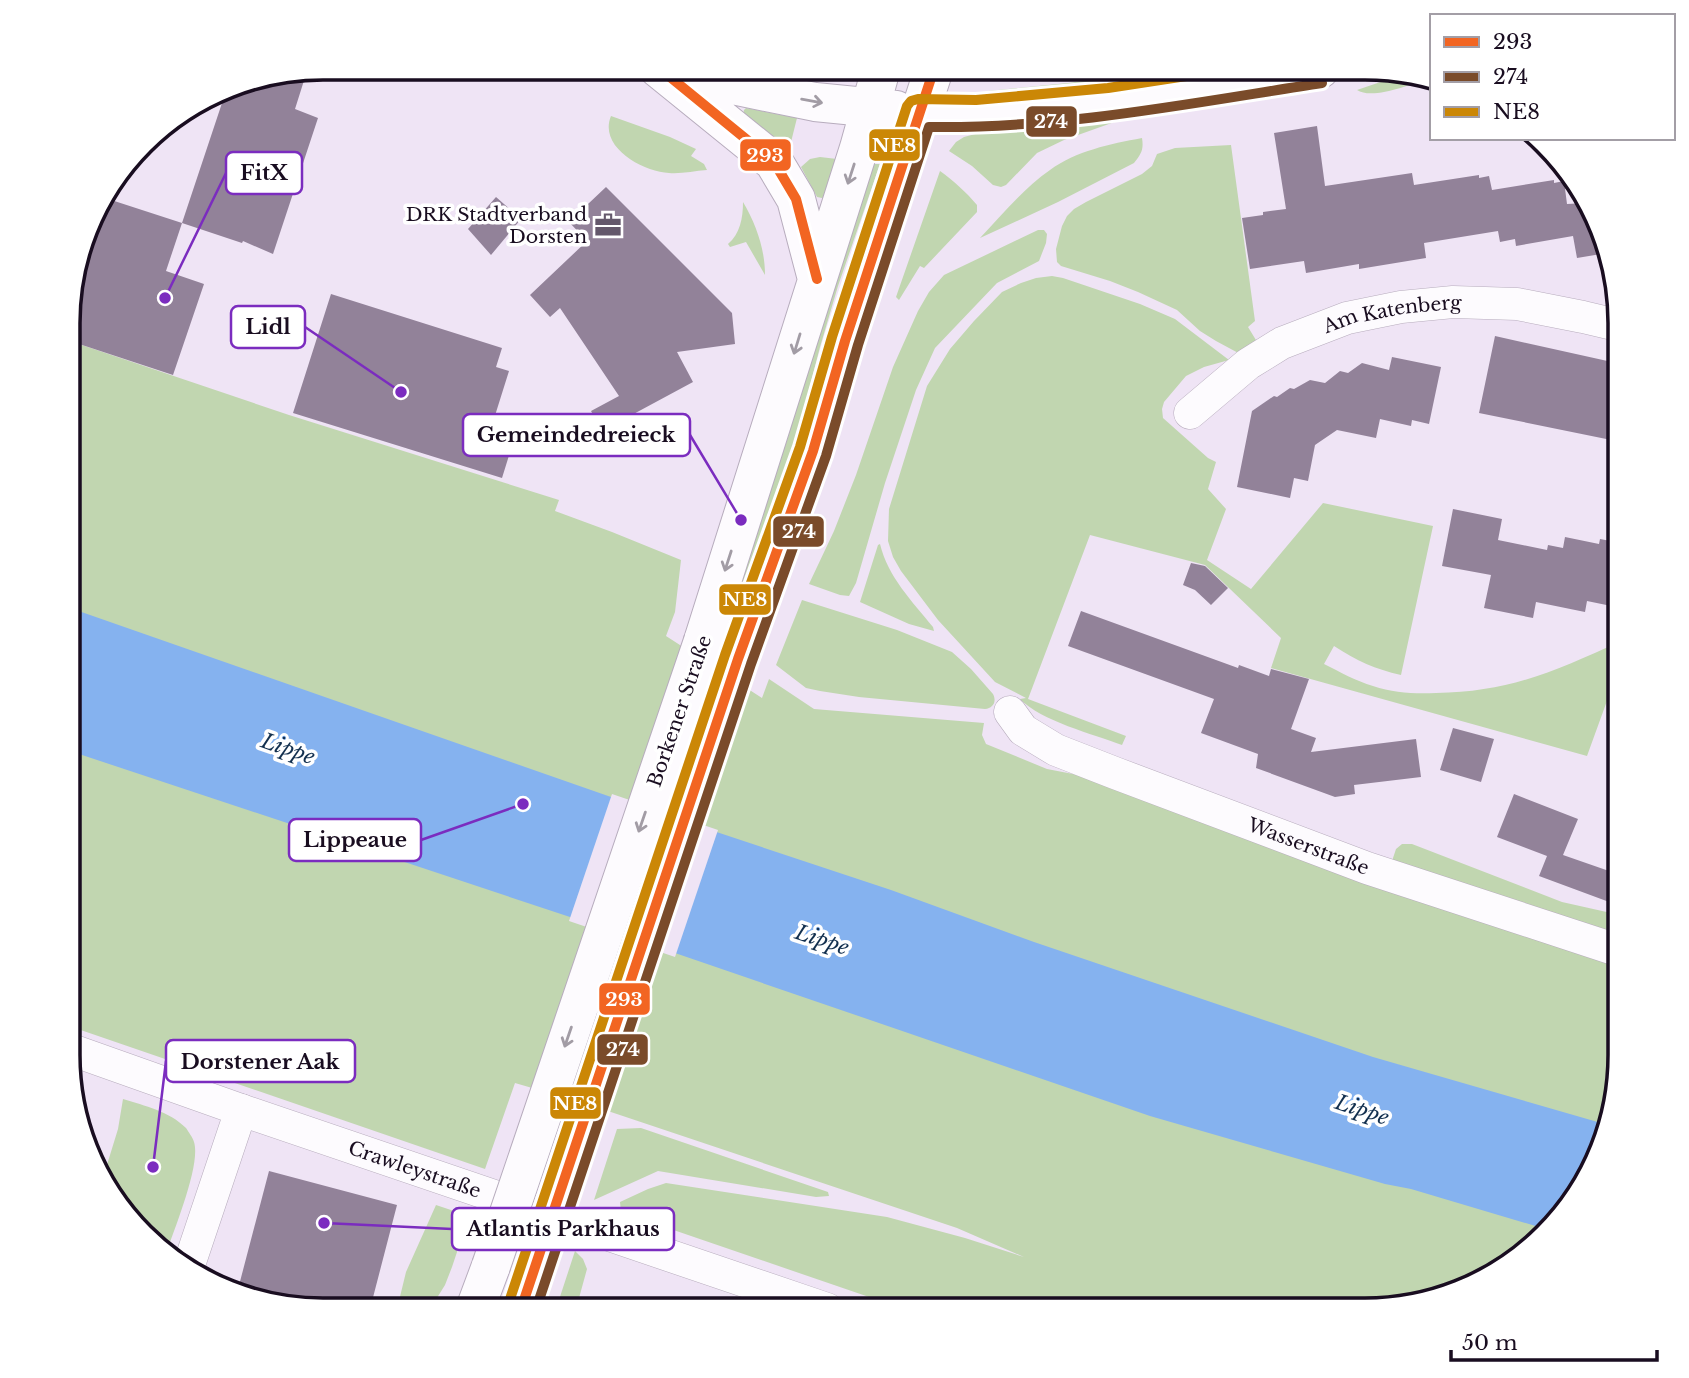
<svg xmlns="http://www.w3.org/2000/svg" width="1689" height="1378" font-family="'Libre Baskerville',serif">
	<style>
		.green { fill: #c1d6b0 }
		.water { fill: #85b2ef }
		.pier { fill: #efe4f5 }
		.building { fill: #928299 }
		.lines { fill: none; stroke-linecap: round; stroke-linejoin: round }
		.street-casing { stroke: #b7acbd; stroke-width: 33 }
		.secondary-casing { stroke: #b7acbd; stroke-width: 40 }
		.primary-casing { stroke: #b7acbd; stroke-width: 40 }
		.street { stroke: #fdfbfe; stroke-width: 32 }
		.secondary { stroke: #fdfbfe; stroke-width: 38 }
		.primary { stroke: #fdfbfe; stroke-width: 38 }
		.primary-bridge-casing { stroke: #b7acbd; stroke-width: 40; stroke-linecap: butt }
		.primary-bridge { stroke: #fdfbfe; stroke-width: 38 }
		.bus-1-casing { stroke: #fff; stroke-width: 16 }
		.bus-2-casing { stroke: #fff; stroke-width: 16 }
		.bus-3-casing { stroke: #fff; stroke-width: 16 }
		.bus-1 { stroke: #f26522; stroke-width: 10 }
		.bus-2 { stroke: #7a4b2a; stroke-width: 10 }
		.bus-3 { stroke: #cb8706; stroke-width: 10 }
		.oneway { stroke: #a29ca5 }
		.labels { text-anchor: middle; stroke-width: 7; stroke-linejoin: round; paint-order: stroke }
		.poi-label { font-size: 19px; fill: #190d20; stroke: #fff; text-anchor: end }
		.street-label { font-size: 19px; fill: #190d20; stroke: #fff }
		.water-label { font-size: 21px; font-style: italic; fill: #13304f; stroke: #fff }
		.rim { fill: none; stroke: #190d20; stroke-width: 3.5 }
		.leader { fill: none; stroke: #7b2cbf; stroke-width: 2.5 }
		.callout-dot { fill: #7b2cbf; stroke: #fff; stroke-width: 2.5 }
		.callout { fill: #fff; stroke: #7b2cbf; stroke-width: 2.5 }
		.callout-label { font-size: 21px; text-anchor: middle; font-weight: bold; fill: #190d20 }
		.line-badge { stroke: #fff; stroke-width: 2.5 }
		.badge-label { font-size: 19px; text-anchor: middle; font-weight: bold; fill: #fff }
	</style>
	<rect width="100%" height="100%" fill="#efe4f5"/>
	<!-- green -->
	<path class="green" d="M1136 74 1137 84 989 99 988 91 1068 83Z
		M1404 74 1427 79C1409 85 1372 100 1357 90Z
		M746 108 797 118 791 142 785 149 774 137 743 115 744 110Z
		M611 116 670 137 696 149 691 156 704 164 707 170C694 171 681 174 669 173 643 172 598 147 611 116Z
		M1120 120 1064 140 1037 153 1006 185 1001 187 993 185 972 166 949 151 956 142 964 137 990 130Z
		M1142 138C1144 150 1141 154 1134 163L1058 202 980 238C1002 215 1024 188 1050 170 1076 151 1110 144 1142 138Z
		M1231 145 1255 321 1248 327 1259 345 1242 355 1216 341 1200 331 1177 310 1138 292 1110 281 1061 266 1057 262 1056 249 1062 226 1067 216 1074 209 1086 202 1142 174 1152 166 1157 154 1175 148Z
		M820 157 837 159 825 197 822 198 817 197 801 167 810 159Z
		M870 164H880L838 286 820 347 788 471 727 654 718 648 788 437 831 284Z
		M940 171C954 181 966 192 977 205V212L924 268 920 266 899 300 896 297Z
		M743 202C756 224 765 249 765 275L746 242 730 247 728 244C740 234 743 218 743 202Z
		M1038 230H1044L1047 234 1046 243 1039 261 997 283 935 348 916 390 885 483 856 583 849 596 840 595 809 584 834 531 856 475 893 367 918 311 929 292 944 275Z
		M1052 276 1063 278 1140 304 1175 319 1229 360 1204 367 1186 376 1164 402 1162 409 1163 418 1208 458 1216 462 1208 489 1226 509 1207 560 1251 589 1323 503 1433 526 1401 675C1375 669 1357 661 1334 646L1324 664C1340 672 1356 681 1373 686 1394 693 1415 694 1436 693 1509 692 1556 671 1621 641L1620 665 1587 756 1271 668 1281 638 1205 565 1090 535 1028 699 1126 736 1122 745C1093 734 1041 721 1020 699L1026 698 995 682 938 620 901 571 893 557 888 541 889 509 927 386 950 349 974 321 1002 292 1021 283 1036 278Z
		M70 341 289 415 559 500 555 511 612 532 681 560 675 612 666 636 762 698 769 679 814 709 984 723 982 735 986 744 1047 769 1099 779 1620 965V1071L1601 1152 1546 1235 1463 1290 1365 1310H907L621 1212 620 1202 648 1189 666 1183 887 1217 965 1238 1024 1257 957 1228 587 1104 515 1083 485 1169 69 1026Z
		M880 544C888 577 912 601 933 627L934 631 909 624 860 602 878 545Z
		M802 600 897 630 952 652 971 669 993 694C997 702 993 708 985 709L859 697 820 691 806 688 776 665Z
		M1402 844H1412L1562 902 1620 915V939L1391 864 1396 849Z
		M123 1099C145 1106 169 1111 186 1128 188 1131 193 1138 194 1142 201 1164 175 1227 167 1251 166 1250 158 1245 158 1244 151 1236 149 1228 137 1226L110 1189 106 1168 118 1129Z
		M641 1128 828 1192 829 1196 816 1197 658 1171 594 1200 617 1129Z
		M436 1205 469 1216 452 1267 445 1285 430 1309H397L406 1272Z
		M575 1251 583 1259 587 1269 576 1309H556Z"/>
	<!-- water -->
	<path class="water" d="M70 608 611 797 891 890 1034 942 1373 1057 1608 1125 1601 1152 1549 1230 1411 1189 1385 1184 1150 1116 570 917 70 751Z"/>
	<!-- pier -->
	<path class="pier" d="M612 794 718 830 675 957 569 921Z"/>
	<!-- building -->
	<path class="building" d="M307 71 295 109 318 118 273 254 243 241 242 243 182 223 226 91 241 82Z
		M1317 126 1325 186 1412 173 1414 185 1479 175V178L1489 176 1492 190 1554 180V183L1564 181 1567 204 1586 203 1601 226 1607 253 1577 258 1573 236 1516 246 1515 239 1500 242 1498 231 1424 243 1426 258 1359 269V264L1306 273 1304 261 1250 269 1242 218 1263 215V212L1286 209 1274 133Z
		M606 187 732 313 735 344 677 352 693 382 602 431 591 411 619 396 560 308 550 317 530 295 587 241 569 222Z
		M102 197 182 223 166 271 204 284 173 375 70 341V290Z
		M496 197 521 219 491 255 468 229Z
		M331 294 502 348 496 367 509 371 487 441 511 449 502 478 293 413Z
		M1495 336 1621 364V442L1479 413Z
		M1392 357 1441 367 1429 424 1412 420 1411 426 1380 419 1376 438 1337 430 1315 445 1308 481 1294 478 1290 498 1237 487 1252 411 1274 396 1277 397 1290 388 1294 389 1310 380 1325 383 1340 371 1348 373 1362 363 1389 370Z
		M1453 509 1502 519 1498 540 1547 550 1548 545 1563 548 1565 537 1599 544 1600 539 1621 543V608L1587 601 1585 612 1536 602 1533 618 1484 608 1491 575 1442 566Z
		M1191 563 1205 566 1228 588 1211 605 1195 590 1183 585Z
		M1081 611 1238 668 1239 665 1269 676 1271 669 1309 679 1291 729 1316 738 1311 752 1416 739 1421 777 1354 785 1355 794 1335 797 1256 768 1258 754 1201 733 1214 699 1068 646Z
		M1453 728 1494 739 1481 782 1440 770Z
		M1514 794 1578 819 1563 855 1609 871 1607 877 1620 882V906L1539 876 1547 856 1497 837Z
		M269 1171 397 1205 370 1309H308L237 1293Z"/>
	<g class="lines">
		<defs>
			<g id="street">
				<path id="s1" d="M1190 413 1248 364 1282 343 1347 318 1401 307 1453 302 1517 304 1583 317 1621 326"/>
				<path id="s2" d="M1010 712 1023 730 1056 750 1115 773 1367 868 1620 951"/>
				<path id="s3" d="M69 1049 241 1110 827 1309"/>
				<path d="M189 1265 241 1110"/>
			</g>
			<path id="secondary" d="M919 113 977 114 1110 102 1320 69"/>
			<path id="primary" d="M658 68 774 162 796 199 817 279
				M675 68 732 85 815 102 896 110
				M703 641 859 148 881 69
				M738 659 813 451 845 341 934 69
				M475 1309 491 1266
				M521 1309 531 1280"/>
		</defs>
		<!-- street casing -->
		<use href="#street" class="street-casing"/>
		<!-- secondary casing -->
		<use href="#secondary" class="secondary-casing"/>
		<!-- primary casing -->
		<use href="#primary" class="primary-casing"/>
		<!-- street -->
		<use href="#street" class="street"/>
		<!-- secondary -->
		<use href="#secondary" class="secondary"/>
		<!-- primary -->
		<use href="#primary" class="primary"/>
		<defs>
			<path id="primary-bridge" d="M491 1266 703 641
				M531 1280 738 659"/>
		</defs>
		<!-- primary-bridge casing -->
		<use href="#primary-bridge" class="primary-bridge-casing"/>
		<!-- primary-bridge -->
		<use href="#primary-bridge" class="primary-bridge"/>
		<defs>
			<path id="bus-1" d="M659 68 774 162 796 199 817 279
				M521 1309 738 659 813 451 845 341 934 69"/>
			<path id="bus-2" d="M536 1309 751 664 826 456 858 345 929 127C1061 129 1192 103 1322 83"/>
			<path id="bus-3" d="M508 1305 725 655 800 447 832 337 907 106 911 101 918 99 976 100 1108 88 1232 69"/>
		</defs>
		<!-- bus-1 casing -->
		<use href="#bus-1" class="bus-1-casing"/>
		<!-- bus-2 casing -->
		<use href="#bus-2" class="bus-2-casing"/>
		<!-- bus-3 casing -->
		<use href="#bus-3" class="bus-3-casing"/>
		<!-- bus-1 -->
		<use href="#bus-1" class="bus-1"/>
		<!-- bus-2 -->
		<use href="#bus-2" class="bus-2"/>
		<!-- bus-3 -->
		<use href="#bus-3" class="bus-3"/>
	</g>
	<!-- one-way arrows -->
	<defs><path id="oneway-shaft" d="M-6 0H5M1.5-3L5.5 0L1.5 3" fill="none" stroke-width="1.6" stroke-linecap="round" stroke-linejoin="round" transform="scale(1.75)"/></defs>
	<g class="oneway">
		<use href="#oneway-shaft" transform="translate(812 101) rotate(10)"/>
		<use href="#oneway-shaft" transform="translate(851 174) rotate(108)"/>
		<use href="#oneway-shaft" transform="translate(797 344) rotate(107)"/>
		<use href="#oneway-shaft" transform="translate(728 561) rotate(108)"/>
		<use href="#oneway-shaft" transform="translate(642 822) rotate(109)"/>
		<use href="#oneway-shaft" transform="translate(568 1037) rotate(109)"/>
	</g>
	<!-- icons -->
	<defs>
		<symbol id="office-bare" viewBox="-9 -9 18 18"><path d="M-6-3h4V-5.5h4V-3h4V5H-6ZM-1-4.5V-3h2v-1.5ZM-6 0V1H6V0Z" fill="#64586b" stroke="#fff" stroke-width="2.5" paint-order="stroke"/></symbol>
	</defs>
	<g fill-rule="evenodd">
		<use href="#office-bare" x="589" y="206" width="38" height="38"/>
	</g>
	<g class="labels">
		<!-- poi labels -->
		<g class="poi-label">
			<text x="587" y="221">DRK Stadtverband<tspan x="587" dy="22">Dorsten</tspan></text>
		</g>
		<!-- street labels -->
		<g class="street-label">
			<text dy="7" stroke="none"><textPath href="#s1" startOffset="231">Am Katenberg</textPath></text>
			<text transform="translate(679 711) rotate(-71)" y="7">Borkener Straße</text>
			<text dy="7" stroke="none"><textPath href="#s2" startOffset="331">Wasserstraße</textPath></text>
			<text dy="7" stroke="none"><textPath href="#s3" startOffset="366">Crawleystraße</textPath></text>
		</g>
		<!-- water labels -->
		<g class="water-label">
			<text transform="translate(288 749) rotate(19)" y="7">Lippe</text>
			<text transform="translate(822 940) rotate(18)" y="7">Lippe</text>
			<text transform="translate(1362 1110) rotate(18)" y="7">Lippe</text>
		</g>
	</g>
	<!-- crop -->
	<path d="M0 0H1689V1378H0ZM323 80H1365A243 243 0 0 1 1608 323V1055A243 243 0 0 1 1365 1298H323A243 243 0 0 1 80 1055V323A243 243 0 0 1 323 80Z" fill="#fff" fill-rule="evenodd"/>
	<path class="rim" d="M323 80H1365A243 243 0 0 1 1608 323V1055A243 243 0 0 1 1365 1298H323A243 243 0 0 1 80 1055V323A243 243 0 0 1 323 80Z"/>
	<!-- callouts -->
	<path class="leader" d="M165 298L226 173M401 392L305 327M741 520L690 435M523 804L421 840M153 1167L166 1061M324 1223L452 1229"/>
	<g class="callout-dot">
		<circle cx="165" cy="298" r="7"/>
		<circle cx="401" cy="392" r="7"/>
		<circle cx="741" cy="520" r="7"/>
		<circle cx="523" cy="804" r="7"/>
		<circle cx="153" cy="1167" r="7"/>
		<circle cx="324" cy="1223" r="7"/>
	</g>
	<g class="callout">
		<rect x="226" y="152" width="76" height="42" rx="7"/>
		<rect x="231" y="306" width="74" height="42" rx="7"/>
		<rect x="463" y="414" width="227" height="42" rx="7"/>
		<rect x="289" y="819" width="132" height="42" rx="7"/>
		<rect x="166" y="1040" width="189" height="42" rx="7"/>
		<rect x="452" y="1208" width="222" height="42" rx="7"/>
	</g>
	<g class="callout-label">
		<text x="264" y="180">FitX</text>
		<text x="268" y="334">Lidl</text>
		<text x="576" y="442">Gemeindedreieck</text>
		<text x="355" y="847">Lippeaue</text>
		<text x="260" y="1069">Dorstener Aak</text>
		<text x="563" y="1236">Atlantis Parkhaus</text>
	</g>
	<g class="line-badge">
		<rect x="1025" y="105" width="53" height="33" rx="7" fill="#7a4b2a"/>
		<rect x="868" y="128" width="53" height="34" rx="7" fill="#cb8706"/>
		<rect x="739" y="138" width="53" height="34" rx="7" fill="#f26522"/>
		<rect x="772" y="515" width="53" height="33" rx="7" fill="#7a4b2a"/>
		<rect x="718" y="583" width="54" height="33" rx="7" fill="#cb8706"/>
		<rect x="598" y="982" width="53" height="34" rx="7" fill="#f26522"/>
		<rect x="596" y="1033" width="53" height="33" rx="7" fill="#7a4b2a"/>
		<rect x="549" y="1086" width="53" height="34" rx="7" fill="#cb8706"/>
	</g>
	<g class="badge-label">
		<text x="1051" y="128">274</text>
		<text x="894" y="152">NE8</text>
		<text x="765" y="162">293</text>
		<text x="799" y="538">274</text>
		<text x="745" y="606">NE8</text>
		<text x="624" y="1006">293</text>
		<text x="623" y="1056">274</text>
		<text x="575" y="1110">NE8</text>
	</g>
	<!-- legend -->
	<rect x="1430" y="14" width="245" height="126" fill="#ffffff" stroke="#a39ea6" stroke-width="2"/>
	<rect x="1444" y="37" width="35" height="10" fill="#f26522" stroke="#a39ea6" stroke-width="2"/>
	<text x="1493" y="49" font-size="21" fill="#190d20">293</text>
	<rect x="1444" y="72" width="35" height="10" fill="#7a4b2a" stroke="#a39ea6" stroke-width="2"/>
	<text x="1493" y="84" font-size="21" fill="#190d20">274</text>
	<rect x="1444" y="107" width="35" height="10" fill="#cb8706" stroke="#a39ea6" stroke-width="2"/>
	<text x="1493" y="119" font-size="21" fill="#190d20">NE8</text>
	<!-- scale -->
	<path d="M1451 1350v10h206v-10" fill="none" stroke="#190d20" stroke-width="3.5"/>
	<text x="1462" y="1350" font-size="21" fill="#190d20" stroke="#ffffff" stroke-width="5" paint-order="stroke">50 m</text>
</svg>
